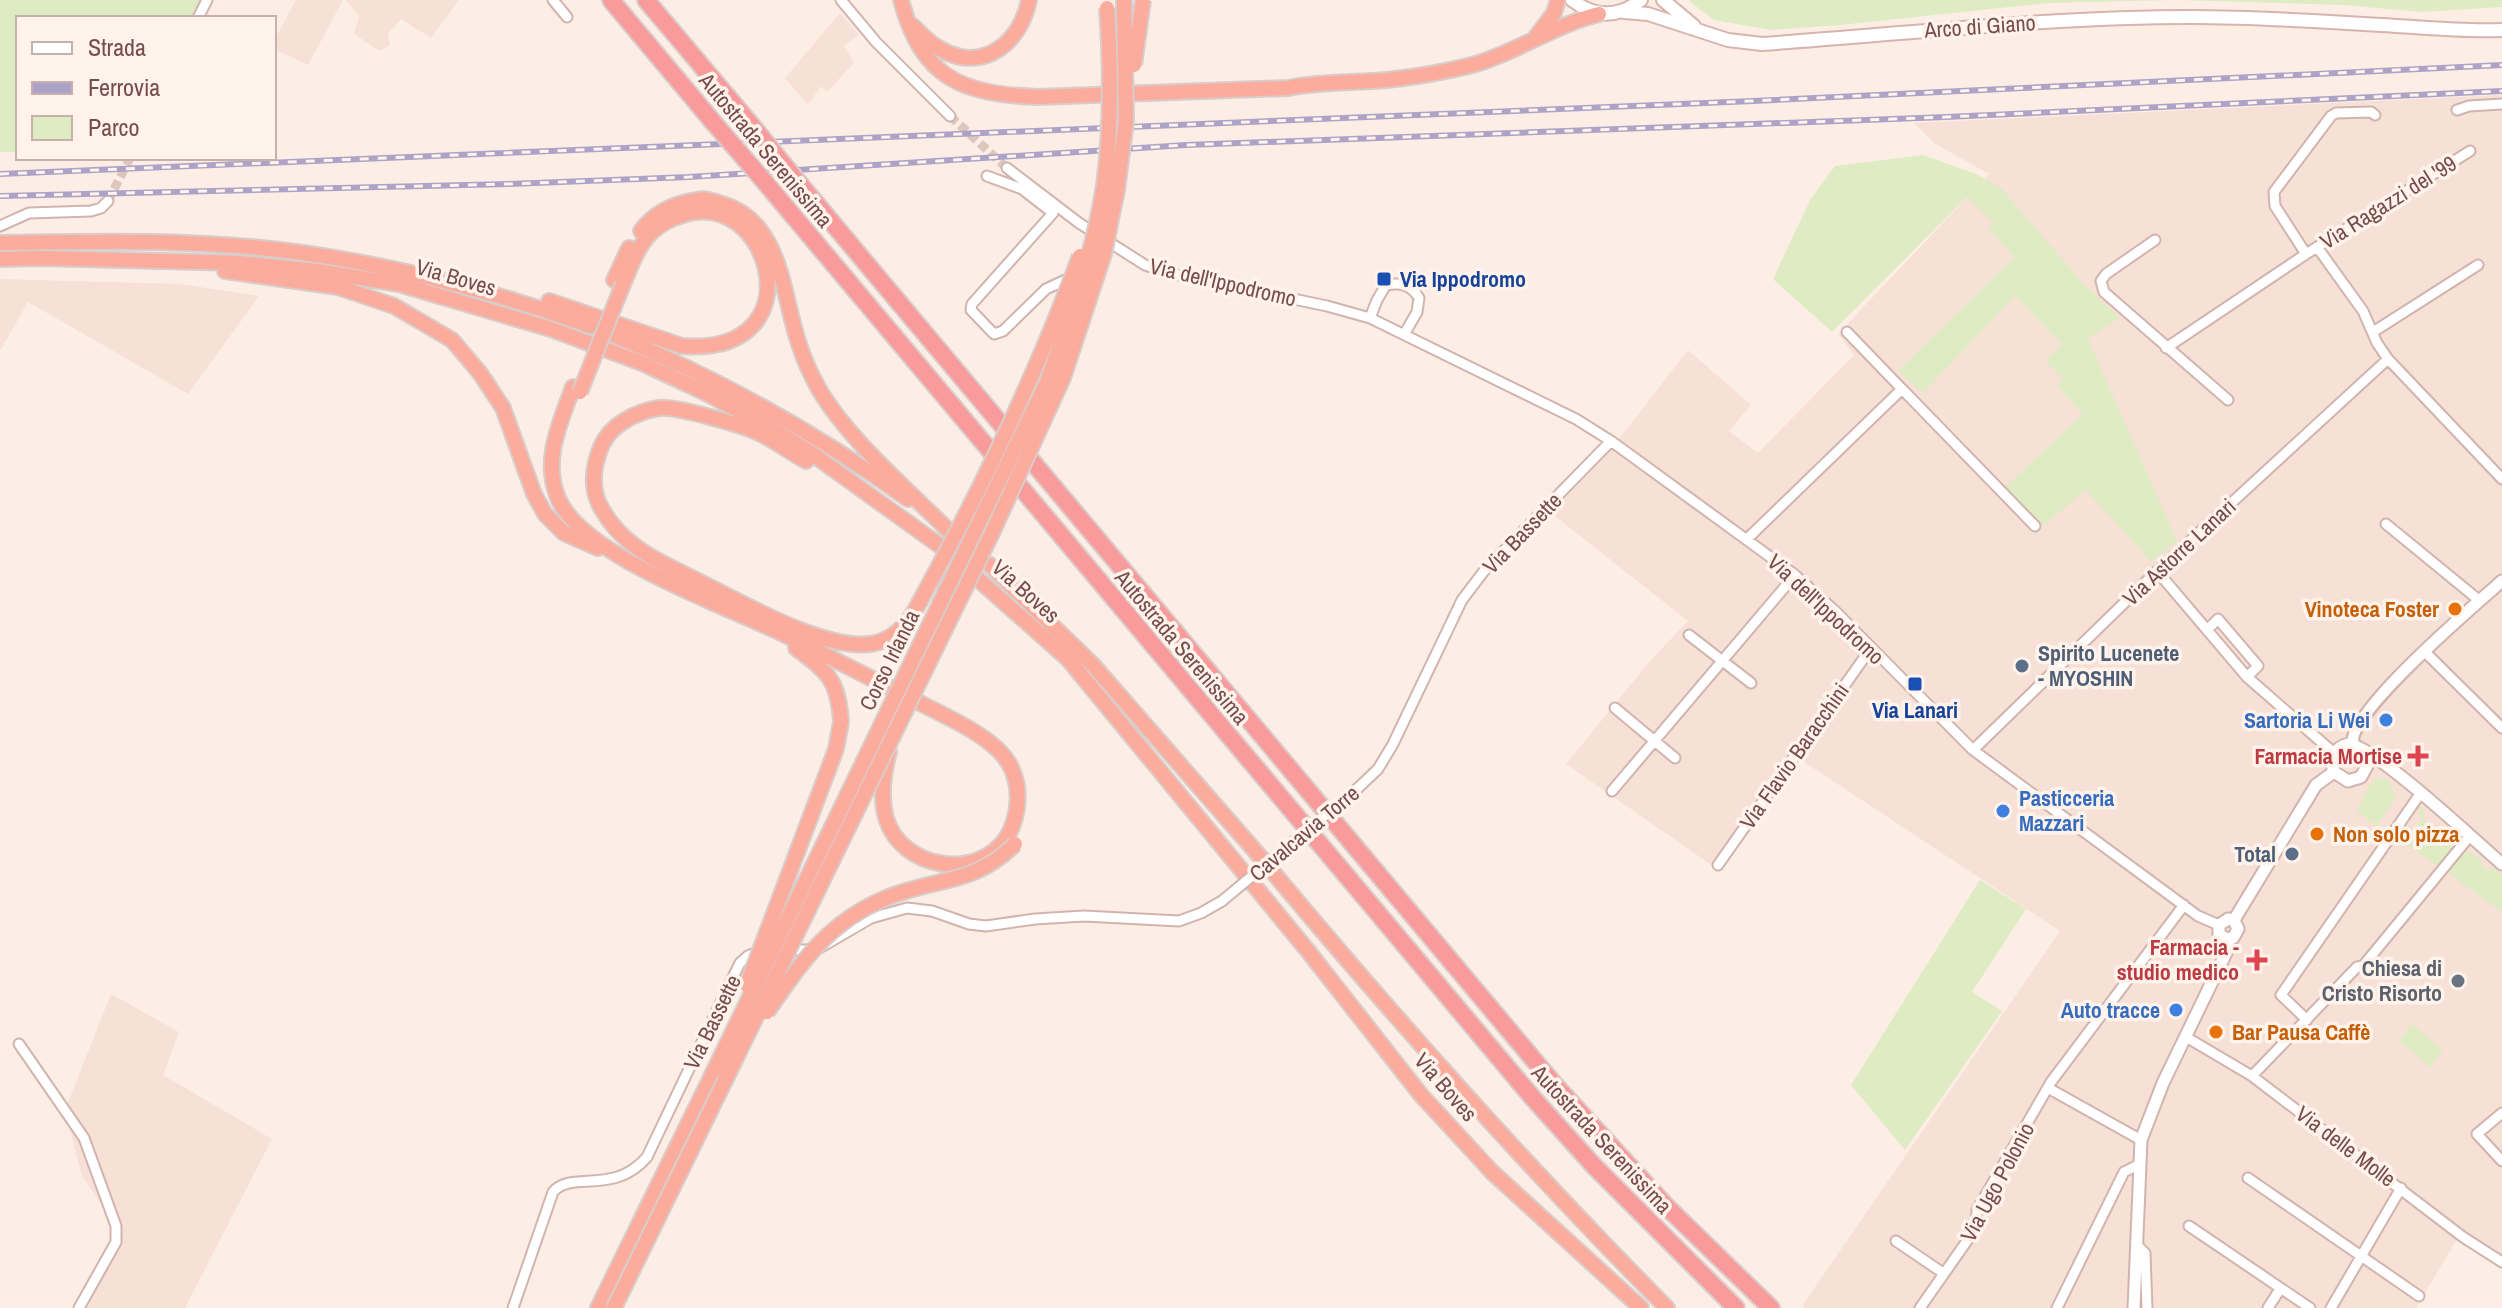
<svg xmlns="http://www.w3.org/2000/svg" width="2502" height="1308" font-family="'Archivo Narrow',sans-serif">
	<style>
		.residential { fill: #f7e0d6 }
		.green { fill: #deebc3 }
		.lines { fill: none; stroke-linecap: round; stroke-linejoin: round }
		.minor-tunnel { stroke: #dcc6be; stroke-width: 9; stroke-dasharray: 9 4.5; stroke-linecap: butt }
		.minor-casing { stroke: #d1b4ad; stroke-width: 13 }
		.tertiary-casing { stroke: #d1b4ad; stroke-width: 15 }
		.secondary-casing { stroke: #d7b4ad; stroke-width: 16 }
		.trunk-casing { stroke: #d9cdcc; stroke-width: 18 }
		.motorway-casing { stroke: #d9cdcc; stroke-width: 20 }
		.minor { stroke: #fff; stroke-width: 9 }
		.tertiary { stroke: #fff; stroke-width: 11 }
		.secondary { stroke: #fff; stroke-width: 12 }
		.trunk { stroke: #fbac9c; stroke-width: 14 }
		.motorway { stroke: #f99a9b; stroke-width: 16 }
		.rail-casing { stroke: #ada3c7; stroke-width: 6 }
		.rail { stroke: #fff3ec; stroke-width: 3; stroke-dasharray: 9; stroke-linecap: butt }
		.minor-bridge-casing { stroke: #d1b4ad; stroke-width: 13; stroke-linecap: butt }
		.trunk-bridge-casing { stroke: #d9cdcc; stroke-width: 18; stroke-linecap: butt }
		.motorway-bridge-casing { stroke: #d9cdcc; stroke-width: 20; stroke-linecap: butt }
		.minor-bridge { stroke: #fff; stroke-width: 9 }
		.trunk-bridge { stroke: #fbac9c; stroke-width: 14 }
		.motorway-bridge { stroke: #f99a9b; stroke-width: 16 }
		.transit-dot { fill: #1a4fb4; stroke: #fff3ec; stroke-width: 3 }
		.food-dot { fill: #e8710a; stroke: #fff3ec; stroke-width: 3 }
		.service-dot { fill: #5c6f8a; stroke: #fff3ec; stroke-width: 3 }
		.shop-dot { fill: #3f7fe0; stroke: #fff3ec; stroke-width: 3 }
		.health-dot { fill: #e0444e; stroke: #fff3ec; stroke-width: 3 }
		.worship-dot { fill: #6b7280; stroke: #fff3ec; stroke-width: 3 }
		.labels { text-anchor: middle; stroke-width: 7; stroke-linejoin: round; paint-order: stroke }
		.street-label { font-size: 22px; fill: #774d49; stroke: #fff3ec }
		.transit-label { font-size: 22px; font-weight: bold; fill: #164399; stroke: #fff3ec; text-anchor: start }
		.food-label { font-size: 22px; font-weight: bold; fill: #c56008; stroke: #fff3ec; text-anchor: start }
		.service-label { font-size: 22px; font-weight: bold; fill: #4e5e75; stroke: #fff3ec; text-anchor: start }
		.shop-label { font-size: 22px; font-weight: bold; fill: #366cbe; stroke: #fff3ec; text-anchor: end }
		.health-label { font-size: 22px; font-weight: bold; fill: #be3a42; stroke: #fff3ec; text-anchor: end }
		.worship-label { font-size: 22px; font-weight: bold; fill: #5b616d; stroke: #fff3ec; text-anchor: end }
	</style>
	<rect width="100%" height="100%" fill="#fdeee5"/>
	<!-- residential -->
	<path class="residential" d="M296 0H343L308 65 274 49V41Z
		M346 0H459L431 38 401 19 388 33 390 46 379 51 354 34 359 16Z
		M840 13 859 35 844 45 854 63 827 92 821 86 808 105 785 78Z
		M2502 95V1259L2462 1231 2416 1308H1804L1802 1306 2060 931 1792 754 1713 866 1566 764 1650 661 1688 621 1551 513 1609 452 1688 350 1751 405 1729 431 1758 453 1854 355 1838 334 1989 174 1934 143 1914 123Z
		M0 279 180 284 259 296 188 394 28 302 0 351Z
		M111 994 179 1032 163 1075 272 1139 185 1308H79L117 1242 116 1226 82 1176 65 1110Z"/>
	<!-- green -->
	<path class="green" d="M0 0H203L194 18H18V152H0Z
		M1688 0H2174L2049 3 1840 25 1771 30 1714 20Z
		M2178 0H2502V7L2422 12 2344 5Z
		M1923 155 1976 174 2001 188 2082 282 2120 318 2088 339 2177 541 2151 562 2086 490 2043 526 2005 487 2083 414 2056 385 2064 379 2045 361 2062 344 2015 296 1923 393 1898 371 2014 257 1988 229 1994 223 1967 197 1832 332 1773 279 1810 200 1835 166Z
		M2378 778 2390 780 2392 791 2397 796 2377 826 2356 811C2364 800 2366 784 2378 778Z
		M2420 806 2424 808V820L2455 847 2438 866 2398 839 2409 838 2421 819 2419 810 2417 811Z
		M2468 851 2481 860 2483 868 2491 871 2492 867 2502 875V912L2446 872 2461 854 2463 856Z
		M1980 880 2026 909 1972 992 2002 1011 1905 1150 1851 1085Z
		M2412 1024 2443 1050 2430 1067 2399 1041Z"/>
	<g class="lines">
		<!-- minor-tunnel -->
		<path class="minor-tunnel" d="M950 116 1007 168
			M108 201 130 158"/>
		<defs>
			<path id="minor" d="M553 0 567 17
				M841 0 876 42 950 116
				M198 18 207 0
				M2457 110 2469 106 2502 104
				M1007 168 1079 223 1145 265 1173 274 1327 306 1370 318 1576 419 1611 441 1795 575 1834 610 1973 750 2198 916 2219 925
				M987 176 1022 189 1053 213 972 304 971 310 994 334 1003 331 1046 289 1072 277
				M0 226 29 213 91 211 101 208 108 201
				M2155 240 2106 274 2101 281 2104 292 2228 400
				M2317 247 2363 311 2377 343 2388 359 2502 479
				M2306 254 2275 206 2274 192 2331 116 2336 113 2371 112 2375 115
				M1370 318 1377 300 1386 285C1401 282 1411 285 1419 298L1417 312 1405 333
				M1847 332 1902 389
				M2373 332 2478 265
				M2166 348 2306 254 2470 151
				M2386 524 2480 601
				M1747 539 1902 389 2035 526
				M2157 571 2247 677 2334 753
				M2207 630 2218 619 2258 666 2247 677
				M1689 635 1751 683
				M2425 652 2502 728
				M1615 708 1675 758
				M1973 750 2154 574 2388 359
				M1358 788 1378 769 1393 744 1462 600 1484 571 1611 441
				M1612 791 1795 575
				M1718 865 1871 648
				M2307 1020 2281 995 2420 794
				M2186 1037 2252 1076 2463 1237 2502 1262
				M19 1044 84 1138 116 1226V1242L79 1308
				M2252 1076 2357 967 2363 966 2469 837
				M2048 1088 2141 1140
				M2502 1113 2477 1134 2502 1161
				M2248 1178 2419 1296
				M2189 1226 2310 1308
				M1896 1241 1943 1273
				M2138 1246 2145 1253 2147 1308
				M513 1308 553 1192C571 1170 614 1196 647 1157L733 977 740 963 748 956 762 950H816L871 918 907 908 932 911 969 924 986 926 1035 919 1084 916 1179 921 1201 913 1222 901
				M1920 1308 1976 1228 1977 1210 2051 1082 2184 905
				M2057 1308 2124 1172 2140 1164
				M2268 1308 2280 1289
				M2331 1308 2401 1188"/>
			<path id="tertiary" d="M2353 745C2344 716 2477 603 2502 581
				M2365 753 2368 764 2361 777 2348 781 2334 772C2329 758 2335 747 2349 744 2378 749 2474 840 2502 864
				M2234 920 2316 785 2334 772
				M2228 939 2219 935V925L2228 919 2234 920
				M2228 939 2233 938 2238 929 2234 920
				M2134 1308 2141 1140 2163 1083 2226 953 2228 939"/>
			<path id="secondary" d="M1572 0C1595 18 1618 18 1641 0
				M1663 0 1694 26
				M1624 12 1648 14 1728 40 1762 44C1905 34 2048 17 2192 17 2255 17 2318 21 2381 25 2421 27 2461 32 2502 30"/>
			<path id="trunk" d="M901 0C922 79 962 94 1038 97L1288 88C1320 81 1354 83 1387 80 1414 77 1445 72 1472 65 1516 53 1554 25 1599 14
				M913 26C921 34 931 45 942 50 984 73 1021 42 1029 0
				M1536 37 1554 13 1558 0
				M641 231C655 212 675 203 698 200 707 198 713 201 722 204 781 221 782 292 798 341 803 357 812 377 820 391 850 441 908 490 949 531
				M0 243C101 241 203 239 303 253 402 267 496 292 590 326
				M0 259 41 258 239 263 317 271 399 284 551 329 642 363 706 393 764 424 811 453 943 548 1068 659 1308 951 1421 1095 1492 1172 1641 1308
				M225 271 338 287 394 306 452 340 480 373 503 408 534 494 545 514 564 533 598 548
				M614 280 629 248
				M549 301 682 346C820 357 770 182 680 216 670 219 661 224 653 231 638 244 631 266 623 284
				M611 334C717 378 815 432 908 499
				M573 387C560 423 542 460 558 498 581 555 723 605 777 631 825 654 871 679 918 702 945 716 992 736 1008 762 1022 784 1020 815 1007 837 978 882 901 869 886 818 880 796 883 774 889 752
				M806 461C790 452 775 441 759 433 742 425 676 406 659 408 635 412 610 425 601 447 592 469 590 491 603 511 610 523 621 535 631 543 652 560 677 570 700 582 743 603 823 650 870 644 894 641 909 623 919 603
				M990 565 1093 665 1263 860
				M796 648C829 673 838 680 841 722
				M1272 871C1398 1022 1528 1168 1667 1308
				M598 1308 714 1071"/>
			<path id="motorway" d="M611 0 713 122
				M646 0 753 127
				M764 181 1532 1097 1594 1166 1736 1308
				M798 182 1554 1084 1667 1207 1771 1308"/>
		</defs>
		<!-- minor casing -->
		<use href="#minor" class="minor-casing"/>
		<!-- tertiary casing -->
		<use href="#tertiary" class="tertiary-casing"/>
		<!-- secondary casing -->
		<use href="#secondary" class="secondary-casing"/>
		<!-- trunk casing -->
		<use href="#trunk" class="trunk-casing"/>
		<!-- motorway casing -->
		<use href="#motorway" class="motorway-casing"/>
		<!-- minor -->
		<use href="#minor" class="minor"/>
		<!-- tertiary -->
		<use href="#tertiary" class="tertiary"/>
		<!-- secondary -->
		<use href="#secondary" class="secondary"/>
		<!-- trunk -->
		<use href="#trunk" class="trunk"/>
		<!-- motorway -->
		<use href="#motorway" class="motorway"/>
		<defs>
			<path id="rail" d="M0 174 1753 101 2502 65
				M0 196 509 184 689 177 1186 145 1946 117 2502 91"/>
		</defs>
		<!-- rail casing -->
		<use href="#rail" class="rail-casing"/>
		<!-- rail -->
		<use href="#rail" class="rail"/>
		<defs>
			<path id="minor-bridge" d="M1222 901 1358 788"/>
			<path id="trunk-bridge" d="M1134 65 1143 0
				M580 392 623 284
				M919 603C980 492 1036 375 1080 256
				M747 985 836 749 841 722
				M767 1012C802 962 827 923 886 898 936 877 973 886 1015 844
				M714 1071 1048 380C1070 317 1094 252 1104 185 1112 126 1111 67 1107 8
				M614 1308 992 533 1063 378 1104 254 1117 190 1126 121 1124 0"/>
			<path id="motorway-bridge" d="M713 122 764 181
				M753 127 798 182"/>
		</defs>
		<!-- minor-bridge casing -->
		<use href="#minor-bridge" class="minor-bridge-casing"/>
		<!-- trunk-bridge casing -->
		<use href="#trunk-bridge" class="trunk-bridge-casing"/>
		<!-- motorway-bridge casing -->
		<use href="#motorway-bridge" class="motorway-bridge-casing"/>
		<!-- minor-bridge -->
		<use href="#minor-bridge" class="minor-bridge"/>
		<!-- trunk-bridge -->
		<use href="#trunk-bridge" class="trunk-bridge"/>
		<!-- motorway-bridge -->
		<use href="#motorway-bridge" class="motorway-bridge"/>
	</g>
	<!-- markers -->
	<g class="transit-dot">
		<rect x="1376" y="271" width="16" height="16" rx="4"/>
		<rect x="1907" y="676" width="16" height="16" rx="4"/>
	</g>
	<g class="food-dot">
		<circle cx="2455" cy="609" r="8"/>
		<circle cx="2317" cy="834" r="8"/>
		<circle cx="2216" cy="1032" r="8"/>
	</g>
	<g class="service-dot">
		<circle cx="2022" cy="666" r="8"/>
		<circle cx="2292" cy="854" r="8"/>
	</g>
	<g class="shop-dot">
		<circle cx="2386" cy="720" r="8"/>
		<circle cx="2003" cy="811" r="8"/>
		<circle cx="2176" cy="1010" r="8"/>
	</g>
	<g class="health-dot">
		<path d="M2414 744h8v8h8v8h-8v8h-8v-8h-8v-8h8z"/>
		<path d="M2253 948h8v8h8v8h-8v8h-8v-8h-8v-8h8z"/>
	</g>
	<circle class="worship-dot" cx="2458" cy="981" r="8"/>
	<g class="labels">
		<!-- street labels -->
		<g class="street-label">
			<text transform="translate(1980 26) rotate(-4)" y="8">Arco di Giano</text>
			<text transform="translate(766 150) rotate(50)" y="8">Autostrada Serenissima</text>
			<text transform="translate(2388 202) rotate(-32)" y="8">Via Ragazzi del '99</text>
			<text transform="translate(456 277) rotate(16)" y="8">Via Boves</text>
			<text transform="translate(1223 282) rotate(13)" y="8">Via dell'Ippodromo</text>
			<text transform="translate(1522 533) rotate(-46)" y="8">Via Bassette</text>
			<text transform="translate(2179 552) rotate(-43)" y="8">Via Astorre Lanari</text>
			<text transform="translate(1026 591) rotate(42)" y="8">Via Boves</text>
			<text transform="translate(1826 609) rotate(43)" y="8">Via dell'Ippodromo</text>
			<text transform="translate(1182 647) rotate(50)" y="8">Autostrada Serenissima</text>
			<text transform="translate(889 660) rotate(-64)" y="8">Corso Irlanda</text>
			<text transform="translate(1794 756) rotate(-55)" y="8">Via Flavio Baracchini</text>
			<text transform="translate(1304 833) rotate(-40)" y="8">Cavalcavia Torre</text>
			<text transform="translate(712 1022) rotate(-64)" y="8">Via Bassette</text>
			<text transform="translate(1446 1087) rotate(49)" y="8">Via Boves</text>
			<text transform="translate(1602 1139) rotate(47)" y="8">Autostrada Serenissima</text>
			<text transform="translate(2346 1146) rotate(37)" y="8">Via delle Molle</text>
			<text transform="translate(1997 1182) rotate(-62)" y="8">Via Ugo Polonio</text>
		</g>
		<!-- transit labels -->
		<g class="transit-label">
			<text x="1400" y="287">Via Ippodromo</text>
			<text x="1915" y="718" text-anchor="middle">Via Lanari</text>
		</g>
		<!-- food labels -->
		<g class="food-label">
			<text x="2439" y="617" text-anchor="end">Vinoteca Foster</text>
			<text x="2333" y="842">Non solo pizza</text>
			<text x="2232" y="1040">Bar Pausa Caffè</text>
		</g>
		<!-- service labels -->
		<g class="service-label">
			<text x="2038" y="661">Spirito Lucenete<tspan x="2038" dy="25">- MYOSHIN</tspan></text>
			<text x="2276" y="862" text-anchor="end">Total</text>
		</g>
		<!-- shop labels -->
		<g class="shop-label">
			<text x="2370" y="728">Sartoria Li Wei</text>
			<text x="2019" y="806" text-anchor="start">Pasticceria<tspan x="2019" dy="25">Mazzari</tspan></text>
			<text x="2160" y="1018">Auto tracce</text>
		</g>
		<!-- health labels -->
		<g class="health-label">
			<text x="2402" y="764">Farmacia Mortise</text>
			<text x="2239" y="955">Farmacia -<tspan x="2239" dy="25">studio medico</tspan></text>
		</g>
		<!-- worship labels -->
		<g class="worship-label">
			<text x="2442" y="976">Chiesa di<tspan x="2442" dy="25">Cristo Risorto</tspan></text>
		</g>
	</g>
	<!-- legend -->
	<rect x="16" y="16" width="260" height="144" fill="#fff3ec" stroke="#c9b1ab" stroke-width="2"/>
	<rect x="32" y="42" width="40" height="12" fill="#ffffff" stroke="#c9b1ab" stroke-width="2"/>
	<text x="88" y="56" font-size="24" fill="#774d49">Strada</text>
	<rect x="32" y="82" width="40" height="12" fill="#ada3c7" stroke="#c9b1ab" stroke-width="2"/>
	<text x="88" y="96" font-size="24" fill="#774d49">Ferrovia</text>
	<rect x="32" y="116" width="40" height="24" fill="#deebc3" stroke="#c9b1ab" stroke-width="2"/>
	<text x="88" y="136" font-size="24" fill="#774d49">Parco</text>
</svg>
